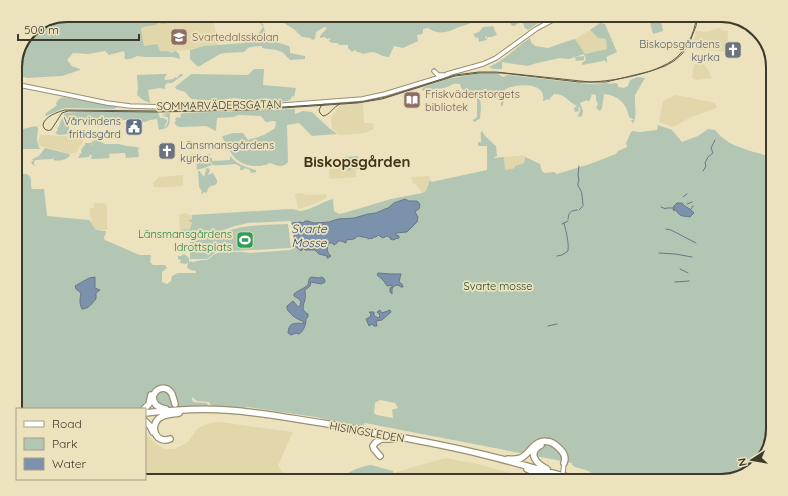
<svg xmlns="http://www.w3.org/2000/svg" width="788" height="496" font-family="Quicksand,sans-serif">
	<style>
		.built { fill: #e2d6ab }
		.green { fill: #b3c6b4; fill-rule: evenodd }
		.water { fill: #7c92ac; stroke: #697785 }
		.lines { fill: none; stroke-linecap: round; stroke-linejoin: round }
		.stream { stroke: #697785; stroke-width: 1 }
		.secondary-casing { stroke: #9a906f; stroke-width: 5.5 }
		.highway-casing { stroke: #9a906f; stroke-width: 8 }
		.secondary { stroke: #fff; stroke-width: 3.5 }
		.highway { stroke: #fff; stroke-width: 5.5 }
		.tram { stroke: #605b48; stroke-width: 1 }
		.labels { text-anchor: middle; stroke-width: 3.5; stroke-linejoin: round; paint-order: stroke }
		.education-label { font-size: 11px; fill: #785e54; stroke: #ece2be; text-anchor: start }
		.worship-label { font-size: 11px; fill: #5b616d; stroke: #ece2be; text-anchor: end }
		.street-label { font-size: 11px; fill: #3d392b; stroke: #ece2be }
		.service-label { font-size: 11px; fill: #4e5e75; stroke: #ece2be; text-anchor: end }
		.leisure-label { font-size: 11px; fill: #27864d; stroke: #ece2be; text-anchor: end }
		.park-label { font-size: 11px; fill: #1e4824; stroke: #ece2be }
		.water-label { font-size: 12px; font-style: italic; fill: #2c4c74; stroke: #ece2be }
		.district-label { font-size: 15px; font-weight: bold; fill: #3c3415; stroke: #ece2be }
		.rim { fill: none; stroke: #3d392b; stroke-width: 2 }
	</style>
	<rect width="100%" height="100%" fill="#ece2be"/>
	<!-- built -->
	<path class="built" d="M193 15H218L214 24 218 45 204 46 187 50 176 51 171 53 169 51 162 52 144 46 141 29 143 27 155 25 158 23 187 20Z
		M718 28H721V30L728 31 727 52 693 49 696 31 707 32Z
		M590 30 598 38 606 39 608 49 585 54 575 39Z
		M701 62 707 68 712 78 696 80 692 78 694 65Z
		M676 95 715 103 717 108 691 117 673 127 659 122 663 101Z
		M363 103 364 123H373L374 129 365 133 340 135 332 129 331 117 341 104Z
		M40 135H48L61 136H81L84 139 77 152 71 154 40 146 38 141Z
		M522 155 525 157 524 163 515 166V168L505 170 504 157 520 156Z
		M344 166H356V177L332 179 331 178H329V169L343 168Z
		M183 175V186L168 187H154L153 183 159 177Z
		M429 176 430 180 426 191 422 193 417 185 413 183 411 177Z
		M301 193 306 195 326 194 327 197 321 201 308 206 298 209 295 194Z
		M94 203H104L107 206V230H96L91 223 90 208H94Z
		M186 213 189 215H192L193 220 190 229 180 230 179 215Z
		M219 422 293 432 278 465 282 472 289 475 288 480 286 481H264V480L263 481H67L61 479H145V433L155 443 164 449H174L183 445 189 441 194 433 198 428 211 423Z
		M445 458 478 464 538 481H355L357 476 369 480Z"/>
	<!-- green -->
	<path class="green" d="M67 15H187V20L163 24 158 23 156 25 143 27 141 29 144 46 157 44 160 51C164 52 168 50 171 53L176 51 179 54 180 59 173 57H146L137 56C133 58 129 60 125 59L124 57 125 56 124 51 109 55 105 51 88 54 73 53 67 60 72 66 80 69V70L62 76 27 78 20 76 18 81 15 79V64L25 42 39 30V27Z
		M287 15H312L326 21H329L319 15H498L486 18H477C472 24 466 25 459 27 448 32 440 36 428 28L423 29V32L422 34 417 35 418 41 403 48 394 46 389 57C382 57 379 53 373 52 370 52 366 53 363 54L359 52H357L355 50 352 52 348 48V45H340L337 43H332L330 42 329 40 331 39V38L327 39 325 37 320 38V36L327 28 324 27 316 32 315 39 313 40 310 38 302 37 295 30 284 23Z
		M515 15H555L544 19 528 30 524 27V25L521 20H519V23L514 26H512L508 19 515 16Z
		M648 15H660L663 31 653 34Z
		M260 23 263 24C265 39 276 42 289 46L290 49V53L305 56V59L290 60C279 47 277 51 262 48V46C254 47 249 45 244 52L225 53 220 54 198 67 190 59V50L204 46 244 43 248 40H254L263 27Z
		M600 23 605 24 617 52 606 57 607 60V63L604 60 603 61 582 65V63L586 60 584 54 575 57 584 56V60L576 61 575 57 569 59 560 58 537 63 528 66 502 62V69H493L489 67C504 61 516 47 530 38L531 42 535 46 548 48 568 41 575 39 585 54 607 49 606 39 598 38 590 30Z
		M493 26 497 35 492 37H488V39L486 36 485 37 487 40 479 42 478 37 476 38 473 34 479 32 483 27Z
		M254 69H264L263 85 296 88 294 97 292 96 291 99 288 101 269 102 267 98 254 100 252 102H249L248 100 234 98 226 99 220 101 191 99 185 92 176 89 175 87 191 74 248 75Z
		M160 74H167L164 79 166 80 173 79 175 77 177 78 180 74H183V75L172 83H167L165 86V89L160 88 148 90 150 103 143 100 137 95 138 88 137 75Z
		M475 74H498L503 77 507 75 589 84 609 83 610 84 615 83 618 84V87L624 88 628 86 630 80 638 77 645 78 635 95C634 105 638 114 633 124L631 120H634L629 117C627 104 618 95 604 94L602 108 600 111 596 108 598 104 596 100V95L592 94 589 102 587 100 580 103 583 111 582 116 579 117 578 116 580 111V108L578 107 579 111 575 112 574 108 577 106C568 102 566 94 554 94L550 98V100L546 99 545 101H543C546 85 527 84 515 86 513 87 509 87 506 89 501 93 506 101 502 106H501V100L495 98 480 97 481 107 480 119 477 120 476 122 473 121V120L477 117V95L476 94 466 93 461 88 460 84C452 83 453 85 447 87 439 90 431 88 423 91L422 89 424 87 448 79Z
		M63 97 114 106 117 107 114 109 66 108 62 109 46 116 45 114 57 105 56 103 59 99Z
		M295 109V114L303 111 312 112 329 128 337 134 312 136 299 123 287 125 288 162C283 169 276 165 270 163 259 169 242 166 234 157 229 151 226 143 222 137L223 136 233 133H243L248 140 264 135 275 128 276 122 274 121C265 121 268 126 261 116L238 115 234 117 217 118 216 131 206 126 180 127 177 126 174 123 176 121 175 120 176 118 178 117 180 118 181 117 180 115 183 113Z
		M77 112H158L160 118H163L167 120V122L165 125V128L168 122V117H167L161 116 168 115 161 114 170 113C169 123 172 128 159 130L157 119 150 120 145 122H142L137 119 126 120 109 119 93 121 90 123 81 122 69 124V134L59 135 55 133 58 130 57 129C61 124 61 118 65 113Z
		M15 125H19L20 128 23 129 36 126 38 128C38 133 36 139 38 144 38 146 39 147 40 149H23L19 150 18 156H15Z
		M658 125 672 130 682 142 698 136 708 129 715 130C728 147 749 150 768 156L773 149V429L764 458 747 474 741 476 734 475 717 480 635 481 622 478 594 474 586 470 575 467 572 465V463L365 423 364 425H354L315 417 247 407 241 408V410L218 408 211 406 209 402 197 401 192 397V399L193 402 207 403 208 405 207 407 176 408C176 403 176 397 174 392 171 384 159 383 153 390 150 393 151 398 149 402 147 404 145 407 143 409H17V438L15 432V168L16 173 19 174H27C34 179 29 183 32 189H44L47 216 89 220 96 230 105 231 106 232 104 238 105 240 137 254 140 255H151L150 262 153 265H165L167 268 162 272V282L167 284 171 281 172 276 178 273H196V271L191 270 187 268 188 263H187L186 264 180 263 181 260 178 259V256H181L184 254 189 258V261L192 262 202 260H207L215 254 220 252H242L250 253 290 250 292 249 294 245 301 251 304 248C308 250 310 249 314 250 319 251 322 255 327 256L328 258C329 252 325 249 328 243H337L338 241 346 242V240L354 239 358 236C365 238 370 238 377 236 380 236 384 236 387 236 393 237 392 240 399 238V236L396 235V233L407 232 415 212 418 211 409 201 405 199 394 203 388 208 376 213 368 214 354 218 338 219 329 222 314 223 308 221H305L303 223 300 222 292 223 290 221 248 223 235 226 221 231 191 238 183 235 180 230 190 229 192 222H190L189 220 191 219 192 221V215L291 209C295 209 298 211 301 211 313 209 322 202 333 199L334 211 339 214 344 213 391 199 422 193 426 191 430 180 432 182 436 181 487 170V146H478V142H481C482 138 479 134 482 131L485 136 496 146 497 156 494 157V158L504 157 505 170 515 168V166L524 163 525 157 540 164 542 171 545 173 554 172 557 174 590 164 616 154 618 151 627 147 626 143 631 132 633 131 640 132 657 130ZM378 273 391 274H401L399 279 400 281 398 285 394 286 392 289V293L390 292V288L392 287V285L387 286 383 280 377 275ZM311 277 319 278 321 284 311 281 310 286 305 290C306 293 306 295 306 298 305 305 299 308 308 314V317L306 319C305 325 303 329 299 334L296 333 292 324C296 323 300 324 304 323L303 321 300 320 289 313 294 302 297 306 299 307 300 306 301 303 299 299 296 298 297 292C305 289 308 284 311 277ZM89 278C98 287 94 289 96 299L90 306 80 301 81 293 76 289 75 286ZM380 400 395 403 398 408 392 410 393 418 377 415 374 413 375 403Z
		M95 140 99 141 105 144H119L127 146 136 147 140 148 138 149 139 157 126 158 125 153 109 154 110 158 92 159 91 158 92 155H90L89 157 78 158 80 155 79 154 82 153 81 151 82 148 85 145V143H91L92 145 94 146 91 143 93 141H95L96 143Z
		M45 148 69 154 70 156C63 161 60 161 53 160L54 158H53L52 159 35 160V161L34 162V165H36L35 166C33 165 30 163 32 161L34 160H31L39 156Z
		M192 154H201V157H204V156L205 155 212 165 204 168 196 170 197 169 196 157H194V159H192Z
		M207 154H210V158H212V161L230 160V156C237 165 246 167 256 170V172L251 173 250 170 245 168 243 170H240V168L241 167 237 165V164C230 164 221 166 213 165L206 155Z
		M358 156V169L351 168V170L348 171V168H350L347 167H341V160L343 157V161H346V166V159H344V157Z
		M208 168 210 170 208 175 213 173 217 180V183L215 185C210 186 208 187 207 192L206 193 203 192V194H202L201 192 202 191 199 187 198 171H200L201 174H203L202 177 205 175V172L207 171 205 169Z
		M288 224 291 248 216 252 207 259H190V242L219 235 230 230 242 227 262 225Z
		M157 391H168L174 404V409L163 408 155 403V392Z
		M371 465 393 471V473L368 480 357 476 355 479 351 481H336C347 473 357 467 371 465Z"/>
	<!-- water -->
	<path class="water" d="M405 199 409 201H417L420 204 419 209 415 212 418 217 417 222 407 232 396 233V235L399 236V238L395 239 394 240 390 239 391 238 387 236 383 238 378 235 376 237H373L372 239 371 238 368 239V238L358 236 354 239 346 240V243L341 241H338L337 243 334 245 332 243H329C326 248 327 253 331 256L328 258H327V256L319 254 315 250H305L304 248 301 251 294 245V232L292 223 300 222 303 223 305 221H308L314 223 329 222 338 219 354 218 368 214 376 213 385 209 388 208 394 203Z
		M677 203H682C685 208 691 208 694 213L690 217C685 216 679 217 677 211L673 210 674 206Z
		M378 273 391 274H401L399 282 402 284 403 287H401L398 285 394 286 392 289V294L390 292V288L392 287V285L387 286 383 280 377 275Z
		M95 277V288L100 290 96 293V299C92 303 89 309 82 309 79 303 80 299 81 293L76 289 75 286 89 278Z
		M311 277 319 278 321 277C324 278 325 279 325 282L321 284 311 282 310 286 305 290C305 293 306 297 305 300 303 306 301 310 308 314V317L306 319C306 324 304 331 299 334L296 333 291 335 288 333C289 321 295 324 304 323L303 321C297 320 290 314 287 309V306L293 301 294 302 297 306 299 307 300 306 301 302 299 299 294 296V294C299 289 310 288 309 279Z
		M380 310 382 313 390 310 391 312 382 320 376 321 377 326H374L372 324 369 326 366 319 370 317 371 314 369 312H374V316L379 318 380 315 377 312Z"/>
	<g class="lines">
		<!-- stream -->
		<path class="stream" d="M579 166 578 175 579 181 578 183V186C583 191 582 199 583 205
			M703 171 706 166 705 163 708 157 713 153 711 148 715 140
			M683 197 687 194
			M687 204 692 202
			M661 207 666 209V208H674
			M691 209 693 206
			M579 210 583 206
			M568 219C569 212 570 211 577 210
			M562 224 568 221
			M666 229 671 230 696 243
			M659 253 675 254 692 257
			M557 256 562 255 568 251C569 241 566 232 564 223
			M680 269 688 273
			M675 282 689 281
			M548 326 557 324"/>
		<defs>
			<path id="secondary" d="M434 71 438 75H444
				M447 74 483 64 496 58 536 29 562 15
				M15 83 24 86 64 94 107 103 130 106 164 107 187 105H284L362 99 385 94 444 76 449 74
				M563 472 564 463
				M562 481V479"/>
			<path id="highway" d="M144 409 149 404 151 395
				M166 409C158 408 153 404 153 396 157 387 167 385 172 394 173 397 174 400 175 404
				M145 413C172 410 199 408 226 410 261 412 294 419 328 424 381 434 434 442 485 455 519 463 551 474 585 481
				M145 421 150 426 153 432
				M170 439C154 445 148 422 163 416 168 414 174 414 179 413
				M541 445C526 453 537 464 547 469
				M380 456 374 449 373 446 375 443 381 439H394
				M508 459C513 460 517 459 521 458 532 452 534 438 550 442 554 443 557 446 560 449 564 453 566 458 564 463
				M527 469 541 475 549 481"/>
		</defs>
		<!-- secondary casing -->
		<use href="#secondary" class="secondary-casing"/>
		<!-- highway casing -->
		<use href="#highway" class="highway-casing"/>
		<!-- secondary -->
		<use href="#secondary" class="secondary"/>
		<!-- highway -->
		<use href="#highway" class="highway"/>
		<!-- tram -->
		<path class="tram" d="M697 15C695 29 690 44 680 54 663 73 615 81 590 82L496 72H479L455 75 386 97 361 102 252 109 162 111 65 110C57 112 44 117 43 125 44 130 47 131 51 130L62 113 68 111 155 112 252 110 357 103 382 99 455 76 479 73H502L579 82H606L651 71 665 66 674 61 682 54 689 44 696 26 698 15
			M325 104 321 106 319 110 320 113 323 116C330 115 333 107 340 104"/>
	</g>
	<!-- icons -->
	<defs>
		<symbol id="school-square" viewBox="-11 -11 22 22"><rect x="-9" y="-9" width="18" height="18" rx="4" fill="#8d6e63" stroke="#ece2be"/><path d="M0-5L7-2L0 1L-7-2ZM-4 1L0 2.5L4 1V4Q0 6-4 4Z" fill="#fff"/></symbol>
		<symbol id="church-square" viewBox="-11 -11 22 22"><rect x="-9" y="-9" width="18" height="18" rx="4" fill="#6b7280" stroke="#ece2be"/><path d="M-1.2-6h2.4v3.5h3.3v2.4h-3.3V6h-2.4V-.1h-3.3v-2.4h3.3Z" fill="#fff"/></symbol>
		<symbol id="library-square" viewBox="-11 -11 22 22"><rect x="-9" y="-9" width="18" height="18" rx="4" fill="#8d6e63" stroke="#ece2be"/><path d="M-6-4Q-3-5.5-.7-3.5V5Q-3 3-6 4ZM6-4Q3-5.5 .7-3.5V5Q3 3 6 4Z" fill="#fff"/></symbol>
		<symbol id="civic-square" viewBox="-11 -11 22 22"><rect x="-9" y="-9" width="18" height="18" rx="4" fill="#5c6f8a" stroke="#ece2be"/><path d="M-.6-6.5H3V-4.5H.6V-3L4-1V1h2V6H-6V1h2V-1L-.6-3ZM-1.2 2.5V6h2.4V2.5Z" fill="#fff"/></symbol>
		<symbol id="stadium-square" viewBox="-11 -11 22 22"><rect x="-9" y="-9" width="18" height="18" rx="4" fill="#2e9e5b" stroke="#ece2be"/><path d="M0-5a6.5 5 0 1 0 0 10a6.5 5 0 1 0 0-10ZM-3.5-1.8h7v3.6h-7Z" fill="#fff"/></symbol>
	</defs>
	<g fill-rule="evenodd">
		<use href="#school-square" x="169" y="27" width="20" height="20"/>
		<use href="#church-square" x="723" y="40" width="20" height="20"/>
		<use href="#library-square" x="402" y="90" width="20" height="20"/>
		<use href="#civic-square" x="124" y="117" width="20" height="20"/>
		<use href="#church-square" x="157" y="141" width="20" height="20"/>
		<use href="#stadium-square" x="235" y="230" width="20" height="20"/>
	</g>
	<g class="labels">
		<!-- education labels -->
		<g class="education-label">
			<text x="192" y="41">Svartedalsskolan</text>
			<text x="425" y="98">Friskväderstorgets<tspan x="425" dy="13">bibliotek</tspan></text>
		</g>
		<!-- worship labels -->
		<g class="worship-label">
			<text x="720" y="48">Biskopsgårdens<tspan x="720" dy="13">kyrka</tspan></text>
			<text x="180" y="149" text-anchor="start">Länsmansgårdens<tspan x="180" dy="13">kyrka</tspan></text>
		</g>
		<!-- street labels -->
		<g class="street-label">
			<text transform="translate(219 105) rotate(-1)" y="4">SOMMARVÄDERSGATAN</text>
			<text transform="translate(367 432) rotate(10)" y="4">HISINGSLEDEN</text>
		</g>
		<!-- service labels -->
		<g class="service-label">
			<text x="121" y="125">Vårvindens<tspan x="121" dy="13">fritidsgård</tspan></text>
		</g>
		<!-- leisure labels -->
		<g class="leisure-label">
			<text x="232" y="238">Länsmansgårdens<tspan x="232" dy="13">Idrottsplats</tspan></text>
		</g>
		<!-- park labels -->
		<g class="park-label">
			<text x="498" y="290">Svarte mosse</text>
		</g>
		<!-- water labels -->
		<g class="water-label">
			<text x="309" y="233">Svarte<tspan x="309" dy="14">Mosse</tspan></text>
		</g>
		<!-- district labels -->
		<g class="district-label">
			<text x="357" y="167">Biskopsgården</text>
		</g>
	</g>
	<!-- crop -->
	<path d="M0 0H788V496H0ZM67 22H721A45 45 0 0 1 766 67V429A45 45 0 0 1 721 474H67A45 45 0 0 1 22 429V67A45 45 0 0 1 67 22Z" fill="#ece2be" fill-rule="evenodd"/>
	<path class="rim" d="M67 22H721A45 45 0 0 1 766 67V429A45 45 0 0 1 721 474H67A45 45 0 0 1 22 429V67A45 45 0 0 1 67 22Z"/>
	<!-- legend -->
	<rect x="16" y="408" width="130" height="72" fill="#ece2be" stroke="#a69e83"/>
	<rect x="24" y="421" width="20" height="6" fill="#ffffff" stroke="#a69e83"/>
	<text x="52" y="428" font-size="12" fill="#3d392b">Road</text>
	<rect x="24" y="438" width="20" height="12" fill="#b3c6b4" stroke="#a69e83"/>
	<text x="52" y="448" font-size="12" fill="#3d392b">Park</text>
	<rect x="24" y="458" width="20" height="12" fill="#7c92ac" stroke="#a69e83"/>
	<text x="52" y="468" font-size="12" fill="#3d392b">Water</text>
	<!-- north arrow -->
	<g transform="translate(752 460) rotate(258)" stroke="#ece2be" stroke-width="3" paint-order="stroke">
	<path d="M0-3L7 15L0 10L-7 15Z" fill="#3d392b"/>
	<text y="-6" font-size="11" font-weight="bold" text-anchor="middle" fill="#3d392b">N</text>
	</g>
	<!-- scale -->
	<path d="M18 34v6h121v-6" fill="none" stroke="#3d392b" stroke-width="2"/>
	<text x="24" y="34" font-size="12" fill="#3d392b" stroke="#ece2be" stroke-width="3" paint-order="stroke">500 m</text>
</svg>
